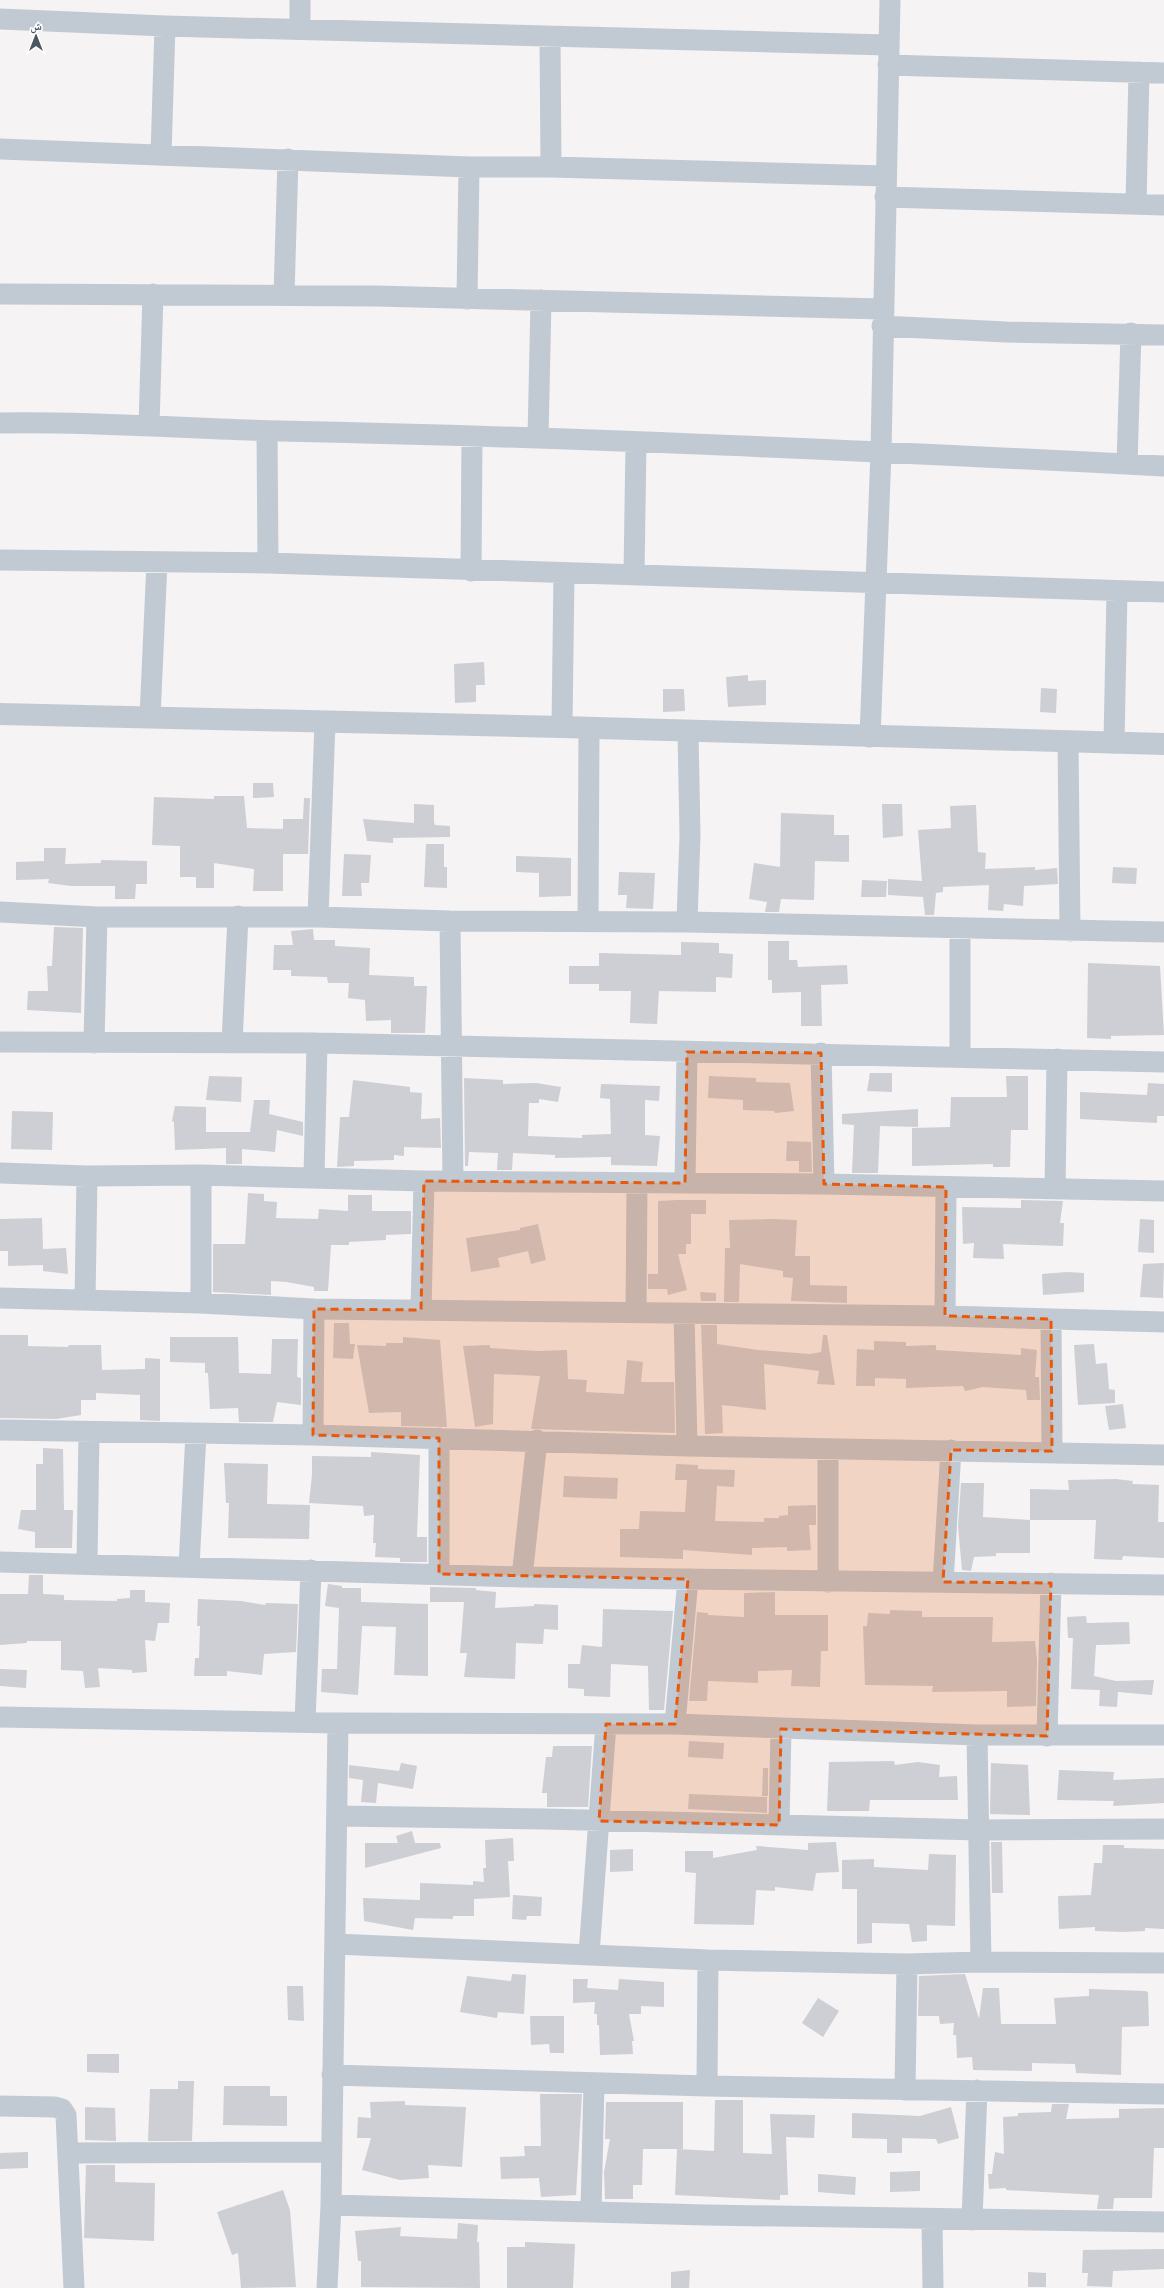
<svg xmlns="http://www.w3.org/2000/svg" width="1164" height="2288" font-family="Figtree,'Noto Naskh Arabic',sans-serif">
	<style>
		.building { fill: #cdcfd5 }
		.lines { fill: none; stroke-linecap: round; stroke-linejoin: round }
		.minor { stroke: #c1cad2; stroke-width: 21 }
		.tertiary { stroke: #c1cad2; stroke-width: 22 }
		.marked { fill: #e8590c; fill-opacity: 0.2; stroke: #e8590c; stroke-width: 3; stroke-dasharray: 8 5; stroke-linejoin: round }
	</style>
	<rect width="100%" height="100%" fill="#f5f3f3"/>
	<!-- building -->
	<path class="building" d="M484 662 485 685H476V702L455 703 454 664Z
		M748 675V681L766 680V705L728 707 726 677Z
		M1041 688 1057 689 1056 713 1040 712Z
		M663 689H684L685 711 663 712Z
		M253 783H273L274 797 253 798Z
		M214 796H244L247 828 283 829V819H303L304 798H310L308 854H283V891H253L254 869 214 863V888H196V877H180V846L152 845 154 797 214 799Z
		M414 804 434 805V822L435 825 450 826V837L393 838V843L367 841 363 819 414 823Z
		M882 804H902L903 836 883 838Z
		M976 805 978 852 986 853 985 869 1035 867V870L1057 868 1058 884 1024 886 1023 906 1004 904 1003 911 988 910 989 885 943 887V892L936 893 934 915H925L923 897 888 895V879L922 881 918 830 951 828 950 806Z
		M781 813 834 815V835H849V862L815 861 814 900 781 899 779 912H765L767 902 749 899 754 863 780 867Z
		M426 844H444V867H447V888L424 887Z
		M44 848H66L65 864 101 863V860L147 861V884H136L135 899H115V886H71L48 883 49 879 16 880V862L44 861Z
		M344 854 371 855 369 883H361L362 896H342Z
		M516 856 571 858V896L539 897V873L516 872Z
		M1113 867 1137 868 1136 884 1112 883Z
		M619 872 655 873 653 909 626 908 627 895H618Z
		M862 880 887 881 886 897H861Z
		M54 927 83 928 81 1013 27 1010 28 991H48L47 966H52Z
		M313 929 314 940H335V946L370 948 369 975 414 977V986H427L425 1033H391V1020L366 1021 365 1000 348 998 349 983H328L327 977 291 976V970H273L274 945H293L291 931Z
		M768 941H789V960H797L798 967 847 965 848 984 821 985 822 1026H801V992L772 993V980H768Z
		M681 942 719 943V953L733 954 732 978 716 977V992L659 991 657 1024 630 1023 631 991H599V984H569V966H599V953L681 955Z
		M1088 963 1160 966 1164 1035 1111 1036V1039L1087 1038Z
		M870 1073H892V1092L867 1091Z
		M209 1076 242 1077 241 1102 206 1100Z
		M709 1076 756 1078V1082L790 1083 794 1111 775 1113 774 1111 743 1110V1100L708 1098Z
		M1006 1076H1028V1130H1011L1010 1167H993V1164L912 1166V1128L950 1127 951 1097H1007Z
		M464 1078 503 1080V1084L536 1083 561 1087 558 1102 539 1099V1103H529L528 1136 582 1138V1135L611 1134 610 1099 600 1098 601 1084 660 1086 659 1101 645 1100V1135L660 1136 657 1166 611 1165V1157L555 1158V1155L513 1153 512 1170H497L498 1153 469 1152 468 1166H465Z
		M353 1080 410 1087V1092L422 1093 421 1119 440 1118 441 1148 404 1147V1156L394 1155V1160L354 1161V1166L337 1167 340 1117H349Z
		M1148 1083 1164 1084V1116H1157V1123L1080 1119V1092L1147 1095Z
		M254 1100H270L269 1114 303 1122V1136L277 1130 275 1152 242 1149V1164H226V1148L175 1150 174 1122 172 1121 175 1106 206 1107V1132H250Z
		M918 1109V1127L880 1126 878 1173H852L854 1125 842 1124V1114Z
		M12 1111 53 1112 52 1150 11 1149Z
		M787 1141 811 1142 812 1172H799V1161H786Z
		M248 1193 264 1194V1201L277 1202 276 1218 318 1219 319 1209 348 1211V1195H372V1211H411V1234L386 1235V1240L349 1242V1245H331L328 1291H314V1287L287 1282 271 1281V1295L213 1292V1244H245Z
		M677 1200H706V1214H691V1244H686V1254H678L687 1290 668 1295 667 1289H648V1274H658V1201Z
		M1021 1200 1063 1201 1060 1223H1064L1063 1246 1003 1244 1004 1259 973 1258 974 1243 963 1244 962 1207 1021 1208Z
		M42 1218 43 1249 66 1248 68 1274 43 1271V1265L8 1266V1251H0V1219Z
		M771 1219 797 1220 795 1256H810V1285L847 1286V1303L791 1301 793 1278 783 1277V1271L740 1264 739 1302H724L725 1248H730L729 1220Z
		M1140 1219 1154 1220V1253L1138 1252Z
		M538 1224 546 1260 531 1264 528 1251 498 1258 500 1267 471 1272 466 1238 520 1230V1228Z
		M1164 1263 1163 1298 1140 1297 1143 1264Z
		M1067 1272 1084 1273V1292L1043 1295 1042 1274Z
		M700 1292 716 1293V1301H701Z
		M334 1323H349L350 1344H355L353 1359 333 1358Z
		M701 1325H717V1344L758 1350 810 1354 821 1352 823 1335H827L835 1385 817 1384 819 1371 764 1364 766 1410 722 1405 723 1433 705 1434Z
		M0 1335H28V1346L68 1347 69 1345H101L102 1370 145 1369V1358L160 1359V1421L140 1420V1395L96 1393V1400H81V1415L56 1419 0 1418Z
		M170 1337H238L239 1373 271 1374 272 1339H298L297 1377 301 1378V1405L277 1402 273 1422H239L238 1408 210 1409 208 1373H205V1363L170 1362Z
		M403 1337 440 1340 447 1427 401 1426V1412L369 1413 357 1345 386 1346V1343H403Z
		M874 1341 906 1342V1346L936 1345V1350L1021 1355V1348L1037 1350 1035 1377H1039L1040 1400H1027L1026 1390 983 1387 965 1391 963 1386 906 1388V1379L875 1378V1386H856L857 1349 874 1350Z
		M1094 1344 1096 1364 1107 1363 1109 1389 1115 1390V1403L1078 1405 1074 1345Z
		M490 1345V1348L538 1351 567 1350 568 1379 587 1380 586 1392 624 1394 627 1360 643 1362 641 1382H674L675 1433 531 1429 540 1376 494 1374 493 1424 475 1427 463 1346Z
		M1123 1404 1126 1428 1109 1430 1105 1406Z
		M43 1448 63 1449 64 1510H73L72 1548H35V1532L18 1529 21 1510H36V1464H43Z
		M371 1452 420 1455 417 1537H427V1562H400V1558L375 1557 376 1543H373L374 1515 364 1516 363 1506 309 1503 312 1475V1456L371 1457Z
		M224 1463 268 1464 267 1504 310 1505 309 1539 228 1538 229 1503H226Z
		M676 1464 698 1465V1469L735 1470 734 1487 717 1486 715 1521 764 1522V1518H779V1516L788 1515V1506L816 1505V1525H809L811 1550 787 1551V1547L752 1548V1555L683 1550V1559L620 1557V1529H639L640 1511 685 1512 687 1480H675Z
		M564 1476 618 1478 617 1499 563 1497Z
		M1116 1479 1133 1481 1132 1484 1159 1485 1158 1522H1164V1558L1123 1556 1122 1560 1094 1559 1096 1520H1030V1489L1069 1490 1068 1480Z
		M961 1483H984L983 1517 1030 1520V1553H996V1556L974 1557 971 1571 962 1570 958 1526Z
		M29 1575H43V1594L64 1595V1600L117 1601V1599L130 1598V1590H145V1602L170 1603 169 1623H158L155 1641 145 1640 147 1672 132 1673V1670L98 1668 100 1687 85 1688 83 1671 61 1670V1641H27V1643L0 1645V1594H28Z
		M328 1584 342 1586V1588H361V1602L428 1604V1676L394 1675 396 1627 362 1626 358 1695 321 1692 322 1669H337L339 1608 325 1606Z
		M430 1587 476 1588V1590L496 1592 495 1608 534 1606V1604L558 1605V1630L544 1629 543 1644 516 1643 515 1679 464 1677 467 1653H460L464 1602H430Z
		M775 1592V1615H828V1651H821L820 1687 791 1686 792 1670 758 1671V1683L708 1681 707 1701H689L697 1612 708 1613V1615L744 1617V1593Z
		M198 1599 241 1601 265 1605 266 1603 298 1604 296 1652 264 1654 262 1675 227 1671V1676H194L195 1658H199L200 1626H197Z
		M603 1609 673 1611 664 1710H649L648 1666 611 1664 610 1697 584 1696V1689L568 1688V1664H580L582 1645 602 1647Z
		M890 1610 922 1611V1617H993L992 1642 1035 1641 1037 1660 1036 1706 1007 1707V1691L932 1692 933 1686 865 1685 863 1626H867L868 1613 890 1614Z
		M1086 1616 1087 1623 1129 1622 1130 1644 1096 1645 1094 1676 1116 1681 1154 1680 1152 1695 1118 1692 1117 1707 1099 1706 1100 1690 1071 1689 1073 1638H1068L1067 1617Z
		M0 1669 27 1670 26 1688 0 1686Z
		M689 1741 724 1743 723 1759 688 1757Z
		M553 1746H592L588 1807H547V1793H542L546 1757H552Z
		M894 1761 895 1765 918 1762 940 1765 939 1777 957 1776 958 1800H870L869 1811H827L829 1762Z
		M401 1763 417 1766 413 1789 378 1783 376 1803 361 1802 363 1780 349 1778V1765L399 1771Z
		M991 1763 1028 1765 1030 1815 990 1814Z
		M763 1768H768V1796H762Z
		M1059 1770 1114 1772 1113 1780 1164 1778V1803L1113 1806 1114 1801 1057 1800Z
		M689 1794 767 1797V1813L688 1809Z
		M412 1831 415 1843H440L441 1848 365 1868V1843H398L396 1836Z
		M513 1838 514 1861H508L510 1897 474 1899V1916H453V1919L415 1918 413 1930 364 1921 363 1898 420 1900V1883L473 1885V1881L484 1882 483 1868H486L485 1840Z
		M836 1842 839 1872 816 1873 813 1891 775 1887V1891L756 1890 754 1925 694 1924 696 1873 685 1872V1851H713V1858L757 1850 756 1846 808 1850V1843Z
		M991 1842H1002L1003 1893H992Z
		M1103 1845H1124V1848L1164 1849V1929L1145 1928V1931L1123 1932 1095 1931V1927L1059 1929 1058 1896 1091 1895 1094 1863H1102Z
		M633 1849V1871L610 1872V1850Z
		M929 1854 956 1855 955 1926 927 1925V1941L912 1942 909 1924 872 1923V1943L857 1944V1889H842V1860L874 1859V1867L928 1870Z
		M513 1895 542 1897 541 1916H527L526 1920 512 1919Z
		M512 1974 526 1975 524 2014 498 2012 497 2018 460 2012 467 1976 511 1981Z
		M965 1974 979 2019 983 1988H999L1001 2024H1056L1054 1998 1089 1996V1989L1145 1991 1148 1992 1149 2026 1122 2027 1121 2075 1076 2073 1075 2064 1032 2063V2071L973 2070 972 2057 957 2058 956 2035H953L954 2023 940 2024 939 2016H918L919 1976Z
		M573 1979H588L587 1988 618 1990 619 1979 664 1982V2007L641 2006V2014H629L634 2041H632L633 2054 600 2055 599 2025H597V2014H594L595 2002 573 2003Z
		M287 1986H303L304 2021 288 2020Z
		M818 1998 839 2011 823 2037 802 2023Z
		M530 2016H564V2053H550L549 2044 531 2045Z
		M87 2054H119V2073L87 2072Z
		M178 2081H194L192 2141H148L150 2089H178Z
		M224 2086H270V2096H287V2126L223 2125Z
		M540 2094H582L576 2195 541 2197 539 2178 501 2179 500 2157 525 2156 524 2146H541Z
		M715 2100H743V2153L772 2154 770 2114 815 2115 814 2138 786 2137 788 2195H780V2200L675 2195 677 2149 714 2151Z
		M405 2101V2105L466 2107 462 2167 428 2165 429 2178 400 2180 362 2170 371 2138H357L358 2117 371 2118 370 2102Z
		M606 2102H683V2149H643L642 2185H633V2199H605L604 2172 610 2139H605Z
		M1052 2104H1069L1066 2119 1119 2118V2109L1164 2108V2148H1154L1152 2198H1114L1113 2209H1097L1099 2195 1006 2190V2188L989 2189 988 2174H992L995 2152 1004 2154 1003 2117 1018 2116V2113L1051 2112Z
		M85 2107 115 2108 116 2141 85 2140Z
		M951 2107 959 2138 938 2144 936 2139 902 2138V2153H887V2139L852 2138V2113L920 2116Z
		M28 2152V2168L0 2169V2153Z
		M86 2165H115V2182L155 2183 154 2241 84 2238Z
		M920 2171V2191L890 2192V2172Z
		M818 2174 856 2177 855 2195 818 2192Z
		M283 2190 290 2210 296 2287 241 2288 238 2253 232 2255 217 2212Z
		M458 2223 478 2225 477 2242H479L480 2288 361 2287V2261H358L355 2231 401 2227 400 2236 457 2239Z
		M525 2242 575 2244 573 2288H507V2247H525Z
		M1164 2249V2269L1113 2271 1112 2287 1087 2286 1088 2273H1082L1083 2250Z
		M690 2270 689 2288H671V2272Z
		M1028 2272 1046 2273V2287H1028Z"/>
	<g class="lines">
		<!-- minor -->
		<path class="minor" d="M0 19 165 26 889 45
			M300 29V0
			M550 37 551 167
			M888 65 1164 73
			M0 149 469 167H551L886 176
			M161 155 165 26
			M885 197 1164 205
			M1136 204 1139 72
			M0 294 376 296 883 309
			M284 295 288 159
			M467 299 469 167
			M882 326 1006 332 1164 335
			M0 423C94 421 187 429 281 431 575 437 870 451 1164 466
			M149 425 153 294
			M267 431 268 563
			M538 438 541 300
			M1127 464 1131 333
			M0 560 268 563 1164 592
			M471 571 472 436
			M634 575 636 443
			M150 717 157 562
			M562 727 564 574
			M870 737 881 452 890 0
			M1068 741 1070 931
			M1114 743 1117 591
			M0 912 97 917H318L450 921 687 922 1164 932
			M318 917 325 722
			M450 921 453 1181
			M588 922 589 728
			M687 922 690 835 688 732
			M960 929V1056
			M0 1042 317 1043 1164 1062
			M94 1043 97 917
			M232 1043 238 916
			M821 1053 824 1184
			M0 1173 87 1176 201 1175 424 1181 824 1184 1164 1191
			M314 1177 317 1043
			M685 1183 687 1052
			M1055 1189 1057 1059
			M0 1298 201 1303 314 1309 945 1316 1164 1322
			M85 1300 87 1176
			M201 1303V1175
			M421 1310 424 1181
			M636 1313 637 1183
			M684 1313 687 1446
			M945 1316 946 1187
			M1051 1319 1052 1451
			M0 1430 313 1435 687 1446 1164 1455
			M313 1435 314 1309
			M439 1438V1574
			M0 1562 522 1577 1164 1585
			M87 1563 89 1432
			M189 1566 196 1434
			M522 1577 537 1440
			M828 1582V1449
			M943 1582 951 1450
			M0 1717 338 1723 675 1724 977 1735H1164
			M305 1722 311 1570
			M675 1724 688 1579
			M977 1735 981 1962
			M1047 1736 1051 1583
			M337 1816 545 1819 980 1830 1164 1829
			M779 1825 781 1729
			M335 1944 708 1960 907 1964 981 1962 1164 1963
			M589 1954 606 1724
			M332 2075 707 2086 1164 2094
			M707 2086 708 1960
			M905 2090 907 1964
			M0 2106 54 2107 62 2109 66 2115 74 2288
			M69 2153 331 2152
			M331 2205 706 2215 1164 2222
			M591 2211 594 2083
			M932 2220 933 2288
			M972 2220 977 2090
			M327 2288 331 2205 338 1723"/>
		<!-- tertiary -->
		<path class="tertiary" d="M0 714 562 727 1164 744"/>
	</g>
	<!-- marked area -->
	<path class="marked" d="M687 1052 821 1053 824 1184 946 1187 945 1316 1051 1319 1052 1451 951 1450 943 1582 1051 1583 1047 1736 781 1729 779 1825 599 1821 606 1724H675L688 1579 439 1574V1438L313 1435 314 1309 421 1310 424 1181 685 1183Z"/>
	<!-- north arrow -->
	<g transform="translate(36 36)" stroke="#ffffff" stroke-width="3" paint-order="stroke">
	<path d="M0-3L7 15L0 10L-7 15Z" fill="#4a5661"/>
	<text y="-6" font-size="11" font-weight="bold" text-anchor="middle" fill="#4a5661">ش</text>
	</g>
</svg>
